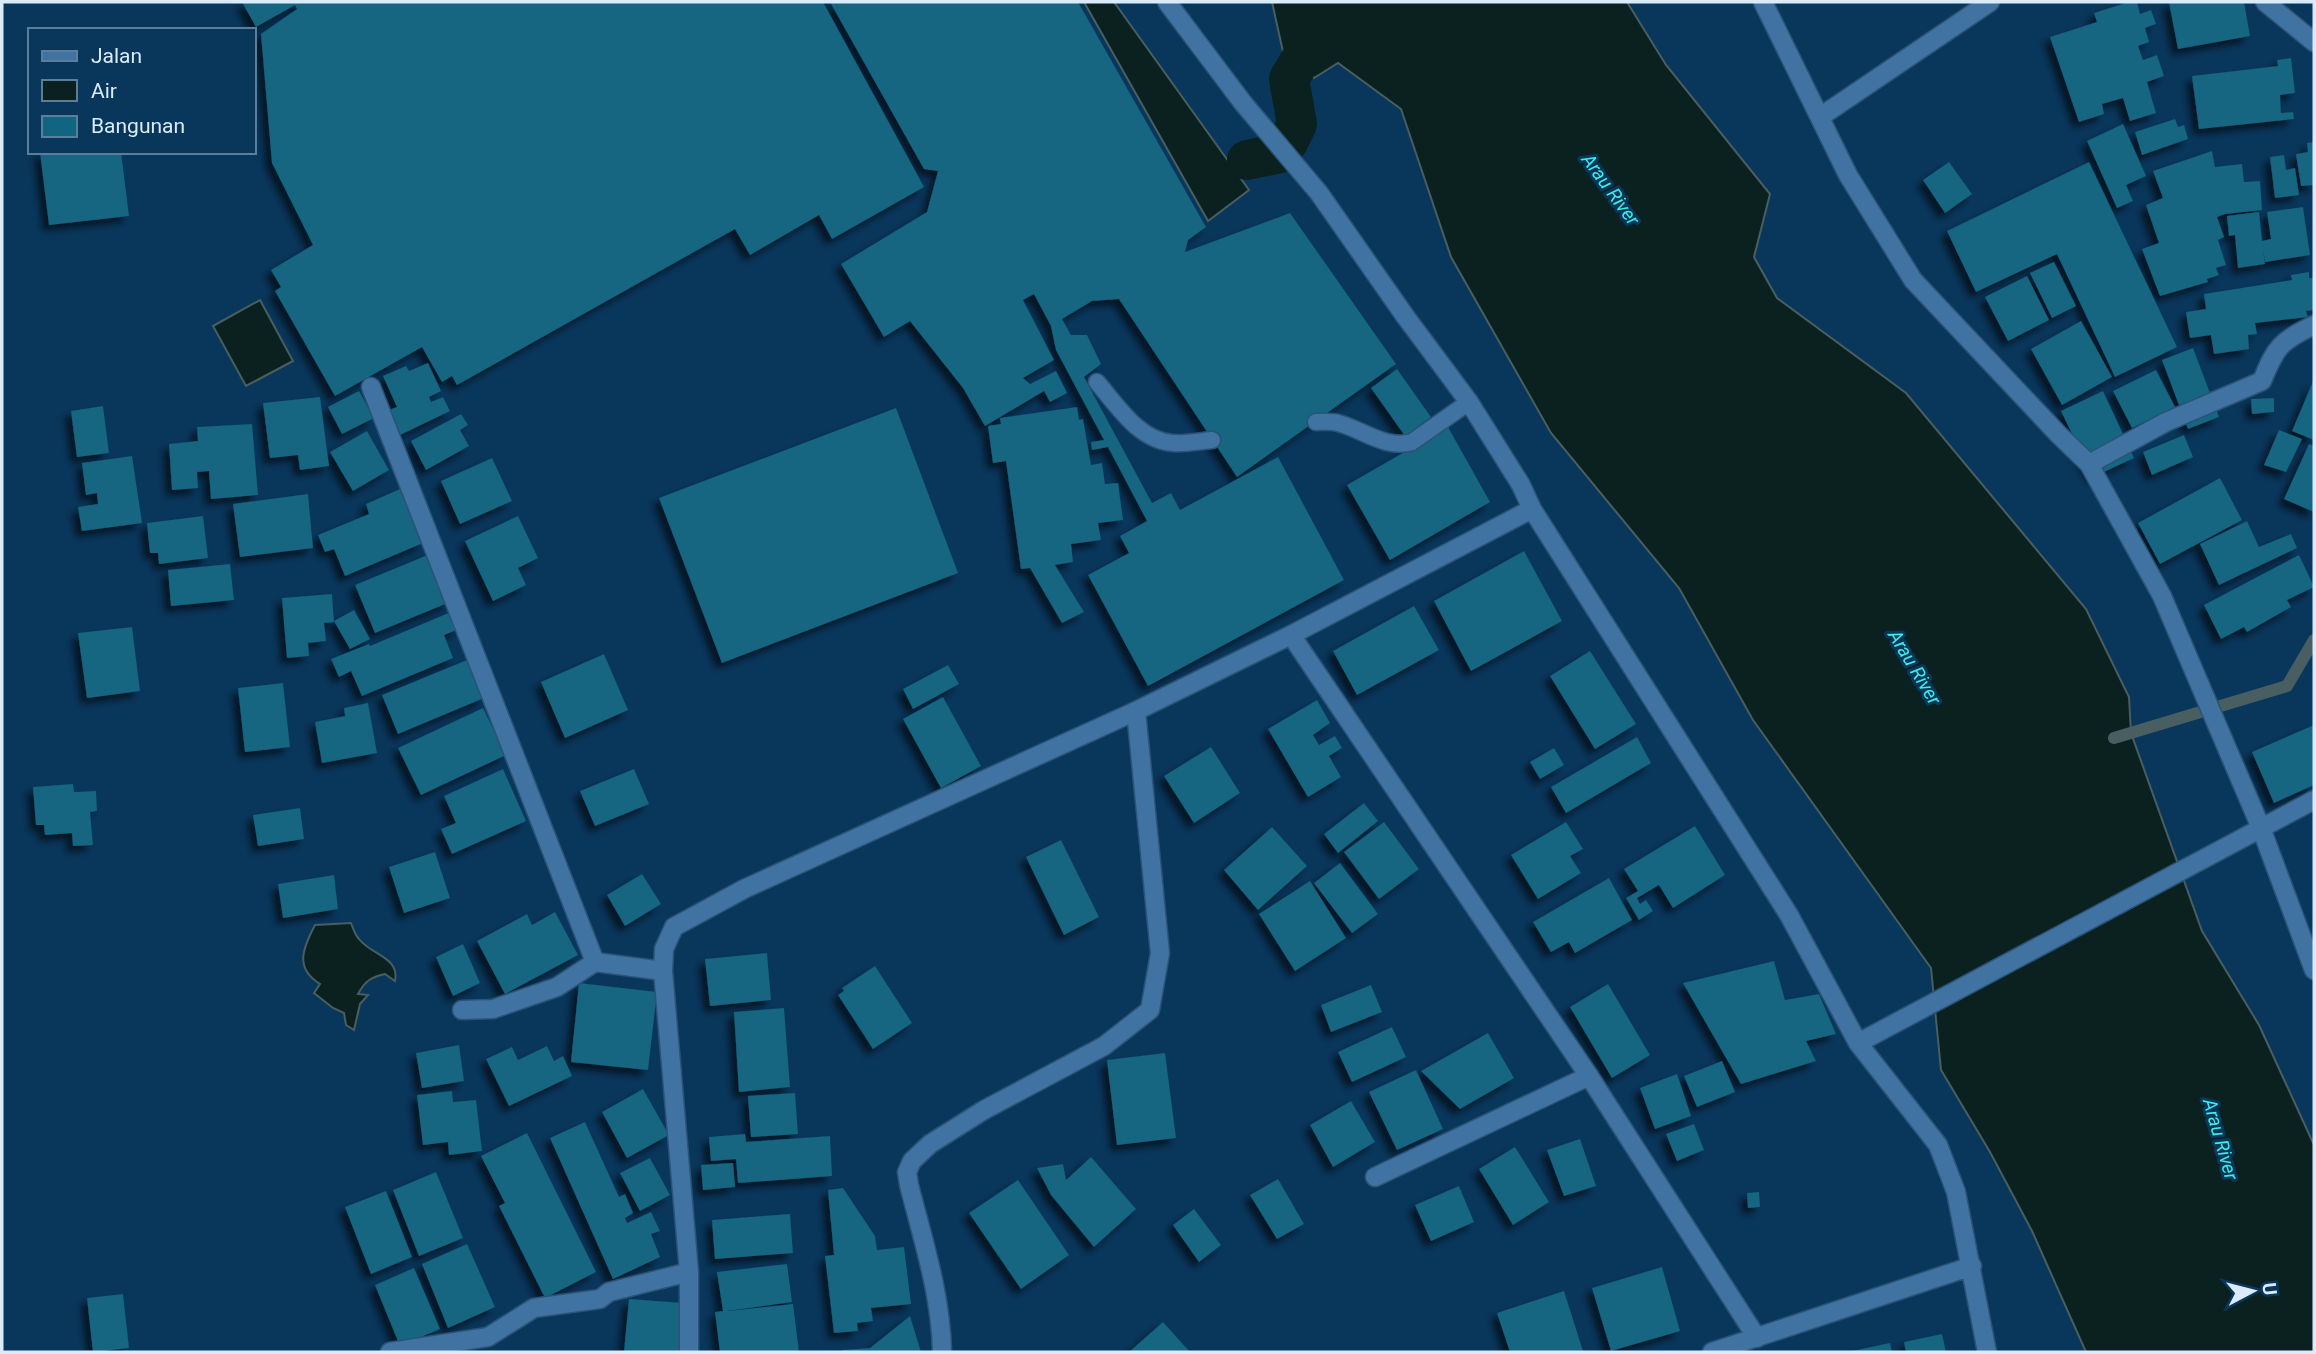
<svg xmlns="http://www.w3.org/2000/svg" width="2316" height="1354" font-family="Roboto,sans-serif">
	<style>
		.water { fill: #0b211f; stroke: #495e61; stroke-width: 2 }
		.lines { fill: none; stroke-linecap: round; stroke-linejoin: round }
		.stream { stroke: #495e61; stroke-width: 12 }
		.canal { stroke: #0b211f; stroke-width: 40 }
		.building { fill: #126581; filter: url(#shadow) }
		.service-casing { stroke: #2a5375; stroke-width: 19 }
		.minor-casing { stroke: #2a5375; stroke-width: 21 }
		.service { stroke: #4073a1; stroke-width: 16 }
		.minor { stroke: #4073a1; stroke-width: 18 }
		.labels { text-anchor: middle; stroke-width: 6; stroke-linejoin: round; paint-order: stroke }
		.water-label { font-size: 19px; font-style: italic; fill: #3cefe2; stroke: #09365b }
	</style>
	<defs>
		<filter id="shadow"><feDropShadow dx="-6" dy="6" stdDeviation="3.5" flood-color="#0009"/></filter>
	</defs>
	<rect width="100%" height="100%" fill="#09365b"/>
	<!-- water -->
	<path class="water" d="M1084 2H1114L1249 190 1208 221Z
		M1272 2H1627L1666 65 1770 194 1754 257 1777 298 1906 393 2086 609 2129 697 2131 733 2202 931 2259 1025 2314 1145V1352H2086L2032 1231 1990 1152 1941 1070 1931 968 1753 720 1679 588 1551 433 1451 257 1401 109 1338 63 1314 78 1307 53 1289 79Z
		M260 300 293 361 246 386 213 326Z
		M351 923C353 928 355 935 359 939 371 955 400 957 395 981L385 974C371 977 365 981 358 994L368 995 360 1004 354 1030 346 1025 344 1013 333 1008 314 993 320 984C294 968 303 948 315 925Z"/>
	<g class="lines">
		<!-- stream -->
		<path class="stream" d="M2114 738 2287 686 2314 640"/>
		<!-- canal -->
		<path class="canal" d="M1288 142 1297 124 1289 79 1335 2
			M1247 160 1281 153"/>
	</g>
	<!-- building -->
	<path class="building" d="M242 2H823L924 187 832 239 819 215 750 255 735 229 457 385 452 376 442 382 422 347 335 396 275 291 281 287 271 270 313 245 272 163 261 34 297 9 295 5 256 27Z
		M830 2H1078L1206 227 1188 240 1185 252 1290 213 1396 364 1237 477 1119 299 1092 301 1062 319 1071 335H1087L1101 364 1084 377 1152 503 1171 493 1180 510 1278 457 1344 580 1148 686 1088 575 1129 553 1120 536 1147 521 1108 447 1092 450 1091 442 1104 440 1056 350 1051 326 1034 294 1023 300 1054 360 1023 378 1030 384 1056 371 1067 393 1050 402 1044 391 985 426 963 388 910 321 884 337 841 264 927 212 938 171 924 169Z
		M2129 2H2137L2140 14 2151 10 2156 24 2145 28 2149 42 2138 46 2143 60 2157 55 2164 76 2147 82 2156 113 2130 121 2123 98 2102 104 2104 114 2079 122 2050 37 2097 22 2094 13Z
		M2169 2H2244L2250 36 2178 49Z
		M2291 58 2295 93 2280 95 2281 113 2293 112 2294 119 2199 129 2192 76 2278 66 2277 60Z
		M2175 119 2178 127 2184 125 2188 139 2142 155 2135 132Z
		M2123 124 2146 176 2126 185 2133 201 2117 208 2087 141Z
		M2314 142V185L2301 186 2296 154 2308 152 2307 143Z
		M2212 151 2215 167 2242 164 2244 182 2260 181 2262 210 2225 214 2217 217 2224 237 2218 240 2226 265 2216 268 2219 275 2207 279 2208 282 2160 296 2142 249 2159 243 2146 205 2163 198 2153 171Z
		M40 152H121L129 216 49 225Z
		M2284 155 2286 170 2295 168 2299 195 2275 198 2270 157Z
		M1949 162 1972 194 1945 213 1923 180Z
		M2089 162 2177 347 2115 377 2057 254 1976 292 1947 231Z
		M2303 207 2310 255 2265 262 2263 250 2265 264 2238 268 2235 235 2229 236 2227 216 2259 212 2262 241 2271 239 2267 212Z
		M2054 262 2076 306 2052 318 2030 273Z
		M2309 272V278H2314V310L2306 311 2308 317 2255 323 2257 334 2248 335 2249 349 2214 354 2211 335 2190 338 2186 312 2206 309 2204 294 2292 280 2291 275Z
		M2027 276 2049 320 2008 341 1985 297Z
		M2081 321 2112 377 2062 405 2031 349Z
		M2193 348 2219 417 2188 429 2162 360Z
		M428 363 441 391 429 397 431 402 443 397 450 411 400 435 389 410 397 407 383 376 406 366 409 371Z
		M1397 369 1431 417 1405 436 1371 388Z
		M2156 370 2175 407 2132 428 2113 391Z
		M2314 379V440L2292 431Z
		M359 391 374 418 342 434 328 407Z
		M2103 391 2134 458 2093 477 2061 411Z
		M320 397 329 466 300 470 298 455 270 458 263 403Z
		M2274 398V412L2252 414 2251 399Z
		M103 406 109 453 77 457 71 411Z
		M1077 407 1079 420 1083 419 1091 465 1102 463 1105 484 1118 483 1123 520 1098 523 1101 540 1071 544 1073 562 1055 565 1084 612 1062 623 1030 568 1021 569 1006 461 993 463 988 426 1001 424 1000 418Z
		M896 408 958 573 722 663 659 498Z
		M461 414 468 425 460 430 469 446 426 470 411 441Z
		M252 424 258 495 211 499 209 471 197 472 198 488 172 490 169 444 198 441 197 427Z
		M1448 427 1490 502 1390 560 1347 485Z
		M2279 430 2302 439 2286 472 2264 465Z
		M367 431 389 470 353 491 330 452Z
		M2184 435 2193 457 2152 475 2143 452Z
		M2309 444 2314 446V512L2284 499Z
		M132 456 142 523 82 531 78 507 98 504 97 493 86 495 82 463Z
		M492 458 512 501 460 524 441 481Z
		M2220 478 2242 520 2160 564 2138 523Z
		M400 489 423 543 345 576 334 549 325 552 318 535 369 514 366 504Z
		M308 494 313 548 240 557 233 504Z
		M203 516 208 558 159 564 158 553H150L147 523Z
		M518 516 538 558 518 568 526 585 493 601 465 541Z
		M2247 521 2259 547 2291 534 2297 548 2219 585 2200 544Z
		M1524 551 1562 621 1471 671 1434 601Z
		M430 554 450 602 375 633 355 585Z
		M2299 555 2314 587 2287 600 2291 607 2247 632 2244 627 2221 639 2204 605Z
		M230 564 234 600 171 606 168 570Z
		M332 594 334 622 324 623 326 641 308 643 309 656 287 658 282 598Z
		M1414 606 1439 650 1357 695 1333 651Z
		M354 610 370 639 350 649 334 621Z
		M451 612 459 629 444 635 453 658 362 696 351 671 339 677 331 659 369 644 370 646Z
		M132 627 140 691 87 698 78 633Z
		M1590 651 1636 724 1595 749 1550 676Z
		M604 654 628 710 565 738 541 682Z
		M467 660 484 698 398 734 382 695Z
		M948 665 959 684 913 709 903 689Z
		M283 683 290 747 245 752 238 688Z
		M943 697 981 766 941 788 903 719Z
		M1317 700 1330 723 1313 735 1319 745 1335 736 1342 748 1329 756 1341 777 1308 797 1268 729Z
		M368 703 377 753 322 763 315 722 345 716 344 708Z
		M483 708 506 755 421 795 398 748Z
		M2314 725V785L2274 803 2252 752Z
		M1637 737 1651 763 1566 813 1551 787Z
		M1211 747 1240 793 1194 823 1164 776Z
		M1554 748 1564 765 1540 779 1530 762Z
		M503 769 526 821 452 854 441 829 456 823 444 796Z
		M634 769 649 804 595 826 580 791Z
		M73 784 74 792 96 791 97 811 90 812 93 845 73 846 72 833 45 835 44 825H36L33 787Z
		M1364 803 1378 821 1338 853 1324 834Z
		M300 808 304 839 258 846 253 815Z
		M1384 822 1419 869 1379 899 1344 852Z
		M1566 822 1583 849 1570 856 1581 873 1538 899 1511 855Z
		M1695 826 1725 875 1673 908 1659 885 1637 898 1640 904 1646 900 1653 911 1639 920 1626 898 1638 891 1624 869Z
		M1272 827 1307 866 1258 910 1224 870Z
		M1061 840 1099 917 1064 935 1026 857Z
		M435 852 450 898 404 913 389 867Z
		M1340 863 1378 914 1352 933 1314 883Z
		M642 874 661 904 625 926 607 895Z
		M334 875 338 909 283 918 278 884Z
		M1609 878 1632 920 1575 953 1569 942 1551 952 1533 922Z
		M1310 881 1346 938 1295 971 1259 914Z
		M555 912 578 955 505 994 477 941 527 914 532 925Z
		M463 944 480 983 453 996 436 957Z
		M767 953 771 1000 710 1006 705 959Z
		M1774 961 1785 1000 1819 994 1836 1034 1806 1041 1816 1061 1741 1084 1683 983Z
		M875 966 912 1023 873 1049 838 995 844 991 842 988Z
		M579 983 657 992 648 1070 571 1062Z
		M1608 984 1650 1055 1612 1078 1570 1007Z
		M1371 985 1382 1012 1331 1032 1321 1005Z
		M784 1008 790 1087 739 1092 734 1012Z
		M1392 1027 1406 1057 1352 1082 1338 1052Z
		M1488 1033 1514 1078 1460 1109 1421 1071Z
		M459 1045 464 1081 422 1088 416 1053Z
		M547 1046 554 1061 563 1056 572 1076 509 1106 486 1059 512 1047 518 1060Z
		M1165 1053 1176 1138 1117 1145 1107 1060Z
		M1722 1061 1735 1092 1697 1107 1684 1076Z
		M1416 1070 1443 1129 1397 1150 1369 1092Z
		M1677 1074 1691 1116 1655 1129 1640 1088Z
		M643 1089 669 1135 627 1158 602 1112Z
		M452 1091 453 1102 476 1100 482 1151 449 1155 448 1142 423 1145 417 1095Z
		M795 1093 798 1134 751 1137 748 1096Z
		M1351 1101 1375 1142 1333 1167 1310 1125Z
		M585 1122 619 1197 625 1194 633 1213 625 1218 627 1223 651 1212 660 1231 651 1234 660 1257 613 1279 550 1138Z
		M1694 1124 1704 1150 1677 1161 1666 1134Z
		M527 1133 596 1272 545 1298 499 1206 505 1203 481 1156Z
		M745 1134 746 1142 830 1136 832 1176 738 1183 736 1159 711 1161 709 1137Z
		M1580 1139 1596 1186 1564 1196 1547 1150Z
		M1515 1147 1549 1202 1513 1225 1479 1169Z
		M1091 1157 1136 1209 1094 1247 1051 1195 1037 1168 1063 1164 1066 1180Z
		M650 1158 670 1195 640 1211 620 1173Z
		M733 1163 735 1187 703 1190 701 1165Z
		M436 1172 463 1238 419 1256 393 1190Z
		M1278 1179 1304 1224 1277 1239 1250 1195Z
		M1018 1180 1069 1255 1021 1289 969 1213Z
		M1459 1186 1474 1222 1431 1241 1415 1205Z
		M843 1188 875 1236 877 1250 904 1247 911 1304 871 1308 873 1321 857 1323 858 1331 834 1333 825 1256 834 1255 828 1190Z
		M386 1191 412 1257 371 1274 345 1207Z
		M1759 1192 1760 1207 1748 1208 1747 1193Z
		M1194 1209 1221 1245 1199 1262 1173 1225Z
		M790 1214 793 1253 715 1259 712 1220Z
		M467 1244 495 1307 448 1328 422 1264Z
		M787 1264 792 1302 727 1311 793 1304 799 1352H720L715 1312 723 1311 717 1272Z
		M1662 1267 1680 1331 1611 1351 1592 1288Z
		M414 1268 440 1329 400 1346 375 1285Z
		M1564 1291 1583 1351 1510 1352 1497 1313Z
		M123 1294 129 1348 93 1352 87 1298Z
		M629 1299 684 1303 680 1352H624Z
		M910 1316 921 1352H842V1350L870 1348Z
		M1163 1322 1190 1352H1129Z
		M1942 1334 1946 1352H1906L1904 1342Z
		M1890 1343 1892 1352H1852V1351Z"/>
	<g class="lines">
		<defs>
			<path id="service" d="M1097 382C1117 405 1139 441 1173 443 1186 444 1200 441 1212 440
				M1316 422C1323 422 1331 421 1338 423 1362 429 1386 450 1412 442L1469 402"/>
			<path id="minor" d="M1167 2 1243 103 1319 193 1405 316 1469 402 1521 485 1532 509 1789 915 1858 1043 1938 1145 1956 1192 1987 1352
				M1763 2 1848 175 1913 280 2059 435 2089 464 2162 596 2261 828 2314 970
				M2265 2 2314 42
				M1820 117 1990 2
				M371 387 595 962 663 971
				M2089 464 2166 422 2262 381C2276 346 2281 341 2314 325
				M1532 509 1291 635 1589 1076 1757 1338
				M462 1010 493 1009 557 987 595 962
				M1858 1043 2314 800
				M1375 1177 1589 1076
				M390 1352 488 1337 534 1308 600 1299 609 1292 689 1272
				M689 1352V1272L663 971 664 949 674 927 744 889 1136 711
				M942 1352C941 1295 923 1240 909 1185L907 1172 912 1161 930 1144 984 1110 1104 1046 1150 1010 1160 953 1136 711 1291 635
				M1712 1352 1972 1266"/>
		</defs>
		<!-- service casing -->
		<use href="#service" class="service-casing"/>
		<!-- minor casing -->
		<use href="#minor" class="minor-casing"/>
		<!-- service -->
		<use href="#service" class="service"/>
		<!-- minor -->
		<use href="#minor" class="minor"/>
	</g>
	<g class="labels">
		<!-- water labels -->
		<g class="water-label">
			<text transform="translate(1611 189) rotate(54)" y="7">Arau River</text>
			<text transform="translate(1915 667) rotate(59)" y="7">Arau River</text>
			<text transform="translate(2221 1139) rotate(74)" y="7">Arau River</text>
		</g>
	</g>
	<!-- border -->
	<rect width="2316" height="1354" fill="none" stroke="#daebfc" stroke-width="7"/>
	<!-- legend -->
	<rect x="28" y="28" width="228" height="126" fill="#09365b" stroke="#5d7e9b" stroke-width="2"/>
	<rect x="42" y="51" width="35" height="10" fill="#4073a1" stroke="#5d7e9b" stroke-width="2"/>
	<text x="91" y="63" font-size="21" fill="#daebfc">Jalan</text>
	<rect x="42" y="80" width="35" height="21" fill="#0b211f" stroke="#5d7e9b" stroke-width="2"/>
	<text x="91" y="98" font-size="21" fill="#daebfc">Air</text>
	<rect x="42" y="116" width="35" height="21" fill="#126581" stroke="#5d7e9b" stroke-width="2"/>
	<text x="91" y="133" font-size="21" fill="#daebfc">Bangunan</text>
	<!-- north arrow -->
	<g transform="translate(2253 1291) rotate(83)" stroke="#09365b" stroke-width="5" paint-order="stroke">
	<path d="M0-5L12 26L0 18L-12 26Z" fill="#daebfc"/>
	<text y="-10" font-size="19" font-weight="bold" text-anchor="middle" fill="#daebfc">U</text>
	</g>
</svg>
